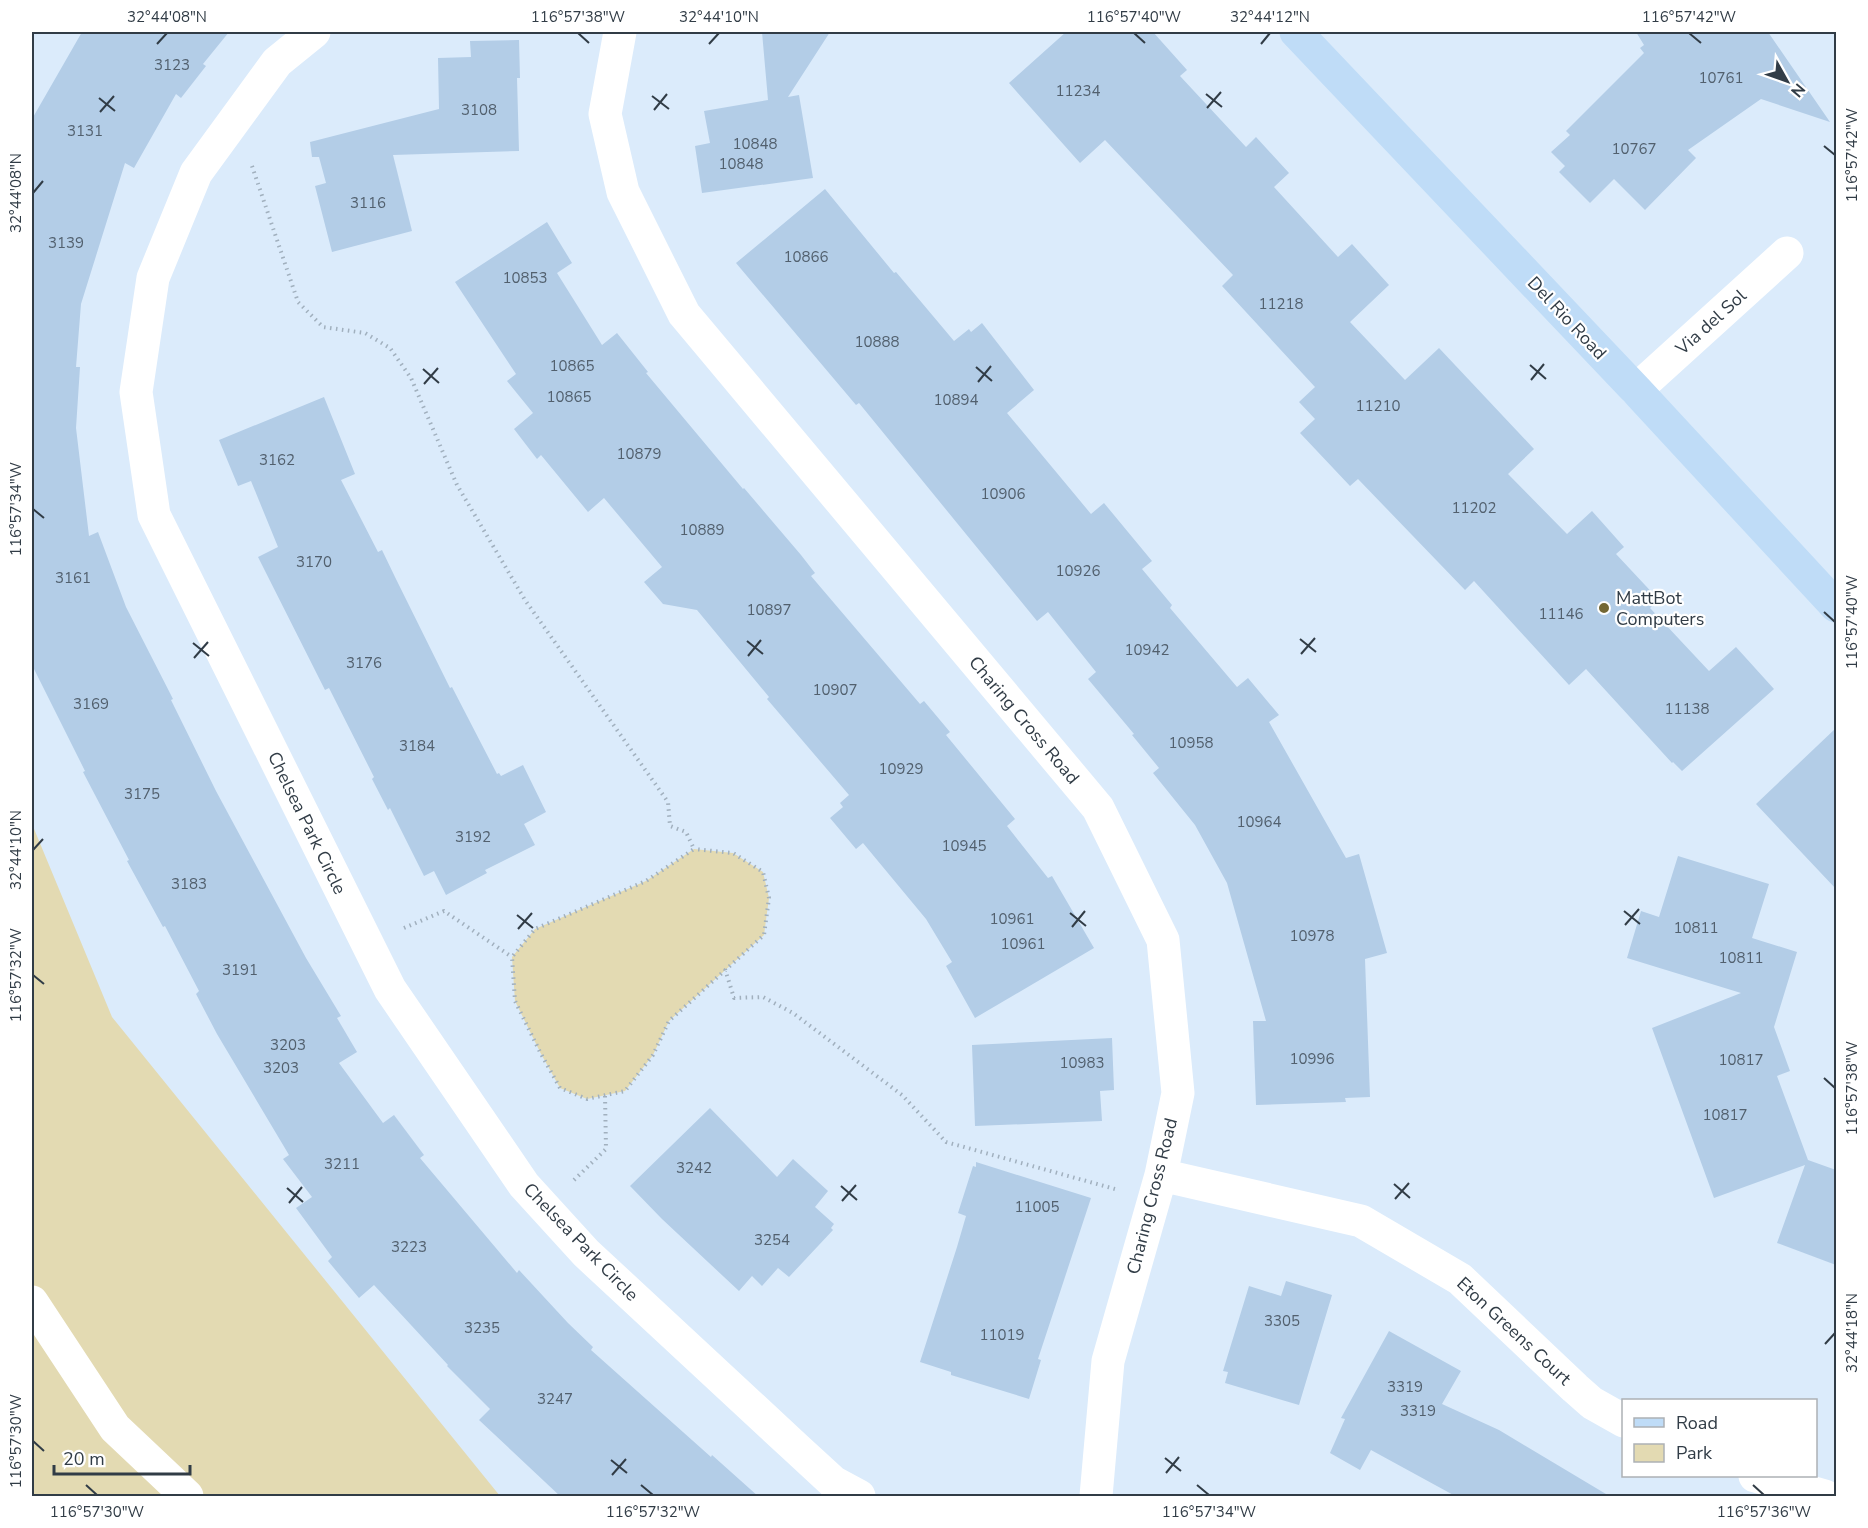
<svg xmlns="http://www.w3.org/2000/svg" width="1868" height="1528" font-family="'Nunito Sans',sans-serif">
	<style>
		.green { fill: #e3dab2 }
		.building { fill: #b3cde7 }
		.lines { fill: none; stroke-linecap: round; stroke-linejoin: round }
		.path { stroke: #a1b0be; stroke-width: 4; stroke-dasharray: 1.5 4.5; stroke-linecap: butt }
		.minor { stroke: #fff; stroke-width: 33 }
		.major { stroke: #bfdcf7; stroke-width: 33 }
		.ticks { fill: none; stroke: #313c46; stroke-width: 2 }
		.poi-dot { fill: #736734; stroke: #fff; stroke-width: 2 }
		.labels { text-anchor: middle; stroke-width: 4.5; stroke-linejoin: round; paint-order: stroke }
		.number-label { font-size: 15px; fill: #52606e }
		.street-label { font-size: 18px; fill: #313c46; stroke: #fff }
		.poi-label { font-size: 18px; fill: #313c46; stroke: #fff; text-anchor: start }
		.neatline { fill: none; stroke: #313c46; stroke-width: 2 }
		.ticks-label { font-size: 15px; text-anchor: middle; fill: #313c46 }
	</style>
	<rect width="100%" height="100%" fill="#dbebfb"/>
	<!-- green -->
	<path class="green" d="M32 824 112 1017 500 1496H32Z
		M694 849 733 853 763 872 769 898 764 935 669 1021 653 1055 625 1091 587 1099 560 1088 540 1052 515 1001 512 957 535 929 646 881Z"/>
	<!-- building -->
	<path class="building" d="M82 32H229L203 64 206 66 181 98 176 94 134 168 125 163 81 304 76 367H80L76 428 89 536 98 532 126 607 173 699 171 700 216 791 306 958 341 1016 337 1018 357 1052 339 1063 383 1123 394 1115 424 1155 420 1158 517 1273 519 1270 568 1323 593 1347 591 1350 711 1457 712 1455 759 1497H561L479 1420 490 1409 447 1366 448 1365 374 1285 359 1298 328 1261 332 1257 296 1208 312 1197 283 1159 289 1155 217 1034 196 994 199 991 165 926 163 927 127 861 129 860 83 772 85 771 32 665V119Z
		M762 32H830L788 97 799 95 813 178 702 193 695 146 710 143 704 111 768 100Z
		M1066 32H1153L1187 70 1180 76 1246 147 1256 137 1289 173 1274 187 1338 257 1352 244 1389 285 1350 322 1405 380 1439 348 1534 449 1508 474 1567 534 1592 511 1624 547 1616 554 1659 600 1650 608 1709 671 1736 647 1774 689 1682 771 1673 762 1672 763 1586 669 1569 685 1474 581 1465 590 1358 479 1350 486 1300 433 1315 419 1299 402 1315 387 1222 286 1233 275 1105 140 1080 163 1009 83Z
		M1636 32H1768L1830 122 1761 99 1688 150 1696 158 1645 210 1614 179 1590 203 1559 172 1565 166 1551 152 1570 135 1566 131 1644 53 1640 48 1644 45Z
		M519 40 520 78H517L519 151 393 155 412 231 332 252 315 186 326 183 319 157H312L310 142 439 109 438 58 471 57 470 41Z
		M825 189 894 273 896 272 954 341 969 329 971 332 982 323 1034 390 1007 413 1091 514 1104 503 1152 561 1142 569 1172 605 1170 608 1237 687 1248 678 1279 715 1269 722 1346 858 1359 854 1387 953 1365 959 1370 1097 1345 1098 1346 1102 1256 1105 1253 1021H1266L1227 883 1195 825 1153 773 1159 768 1132 735 1134 734 1088 679 1096 672 1048 612 1037 621 859 403 856 405 736 263Z
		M547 222 572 263 557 273 602 345 617 333 648 372 646 373 743 489 744 488 801 555 815 573 811 576 920 704 924 701 950 732 946 735 1015 819 1007 826 1048 878 1052 876 1094 948 975 1018 946 966 952 962 926 919 863 843 856 849 830 818 843 807 840 803 849 795 767 699 769 697 697 610 663 604 644 582 662 567 604 498 588 512 541 455 537 459 514 429 533 413 507 381 516 374 455 282Z
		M324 397 355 474 341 480 378 552 382 550 395 577 450 688 452 687 497 774 499 773 501 776 523 765 546 812 524 824 535 845 485 870 487 873 446 895 434 871 424 876 390 808 388 810 372 779 374 777 329 688 325 690 258 557 278 547 251 481 238 486 219 440Z
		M1836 728V889L1756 804Z
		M1678 856 1769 884 1752 938 1797 952 1774 1027 1790 1071 1777 1076 1808 1160 1836 1170V1265L1777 1243 1805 1165 1714 1198 1652 1028 1741 993 1627 958 1641 911 1659 917Z
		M1112 1038 1114 1090 1100 1091 1102 1121 975 1126 972 1045Z
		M710 1108 777 1177 793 1159 828 1191 815 1207 834 1224 831 1228 833 1230 789 1277 778 1268 762 1286 752 1276 739 1291 662 1219 630 1186Z
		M976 1162 1091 1198 1038 1359 1041 1360 1029 1399 951 1375V1372L920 1362 957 1247 966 1216 958 1213 973 1166 976 1167Z
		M1286 1281 1332 1295 1299 1405 1225 1383 1228 1372 1223 1371 1249 1286 1281 1296Z
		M1389 1331 1461 1371 1442 1404 1499 1430 1611 1497H1457L1371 1450 1360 1470 1330 1453 1345 1419 1341 1418Z"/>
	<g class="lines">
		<!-- path -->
		<path class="path" d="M252 166 298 302 323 327 365 333 390 348 411 378 457 485 525 600 668 802 670 826 686 832 694 849 646 881 535 929 512 957 515 1001 540 1052 560 1088 587 1099 625 1091 653 1055 669 1021 764 935 769 898 763 872 733 853 694 849
			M404 928 444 911 512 957
			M725 969 734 998 763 997 793 1013 902 1095 946 1142 1115 1189
			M574 1180 606 1149 605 1095"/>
		<!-- minor -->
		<path class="minor" d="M314 32 277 62 196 173 153 278 136 392 154 515 390 989 524 1185 586 1253 795 1447 833 1482 859 1496
			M620 32 605 114 623 192 684 314 1098 808 1163 940 1178 1093 1161 1175 1108 1361 1096 1496
			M1636 390 1787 253
			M1161 1175 1361 1221 1460 1279 1575 1388 1592 1403 1624 1421
			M32 1302 115 1428 187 1496
			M1755 1476 1825 1496"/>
		<!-- major -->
		<path class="major" d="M1296 32 1636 390 1836 606"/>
	</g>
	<!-- ticks -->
	<path class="ticks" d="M578 33 589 43M1134 33 1145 43M1689 33 1701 43M157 44 167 33M709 44 719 33M1261 44 1270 33M1206 94 1222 107M652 96 669 109M99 98 115 111M1207 108 1221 92M654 110 667 94M100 112 114 96M1824 146 1835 155M33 193 43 181M1530 365 1546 379M976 367 992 381M423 369 439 383M1531 380 1544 364M978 382 991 366M424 384 438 368M33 509 44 518M1824 612 1835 622M1300 639 1316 652M747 641 763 654M193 643 209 656M1301 654 1315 638M748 656 761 640M194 658 208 642M33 850 43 839M1624 911 1640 924M1070 913 1086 926M517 915 533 928M1625 925 1639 909M1072 927 1085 911M518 929 532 913M33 975 44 984M1824 1078 1835 1088M1394 1184 1410 1198M841 1186 857 1200M287 1188 303 1202M1395 1199 1409 1183M842 1201 856 1185M289 1203 302 1187M1825 1344 1835 1333M33 1441 44 1451M1165 1458 1181 1471M611 1460 627 1473M1166 1473 1179 1457M612 1475 626 1459M86 1485 97 1495M641 1485 653 1495M1197 1485 1209 1495M1753 1485 1764 1495"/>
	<!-- markers -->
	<circle class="poi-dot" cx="1604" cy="608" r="6"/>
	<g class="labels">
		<!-- number labels -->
		<g class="number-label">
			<text x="172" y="70">3123</text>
			<text x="1721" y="83">10761</text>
			<text x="1078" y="96">11234</text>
			<text x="479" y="115">3108</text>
			<text x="85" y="136">3131</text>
			<text x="755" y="149">10848</text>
			<text x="1634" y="154">10767</text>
			<text x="741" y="169">10848</text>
			<text x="368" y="208">3116</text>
			<text x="66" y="248">3139</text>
			<text x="806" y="262">10866</text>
			<text x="525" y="283">10853</text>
			<text x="1281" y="309">11218</text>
			<text x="877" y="347">10888</text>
			<text x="572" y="371">10865</text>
			<text x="569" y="402">10865</text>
			<text x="956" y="405">10894</text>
			<text x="1378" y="411">11210</text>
			<text x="639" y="459">10879</text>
			<text x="277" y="465">3162</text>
			<text x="1003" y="499">10906</text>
			<text x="1474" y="513">11202</text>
			<text x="702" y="535">10889</text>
			<text x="314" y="567">3170</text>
			<text x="1078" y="576">10926</text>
			<text x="73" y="583">3161</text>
			<text x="769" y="615">10897</text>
			<text x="1561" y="619">11146</text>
			<text x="1147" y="655">10942</text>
			<text x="364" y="668">3176</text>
			<text x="835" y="695">10907</text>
			<text x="91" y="709">3169</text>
			<text x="1687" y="714">11138</text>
			<text x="1191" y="748">10958</text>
			<text x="417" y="751">3184</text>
			<text x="901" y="774">10929</text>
			<text x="142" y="799">3175</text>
			<text x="1259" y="827">10964</text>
			<text x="473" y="842">3192</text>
			<text x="964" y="851">10945</text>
			<text x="189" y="889">3183</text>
			<text x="1012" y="924">10961</text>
			<text x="1696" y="933">10811</text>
			<text x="1312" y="941">10978</text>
			<text x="1023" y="949">10961</text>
			<text x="1741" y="963">10811</text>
			<text x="240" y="975">3191</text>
			<text x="288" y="1050">3203</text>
			<text x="1312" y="1064">10996</text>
			<text x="1741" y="1065">10817</text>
			<text x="1082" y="1068">10983</text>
			<text x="281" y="1073">3203</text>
			<text x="1725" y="1120">10817</text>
			<text x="342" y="1169">3211</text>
			<text x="694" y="1173">3242</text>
			<text x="1037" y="1212">11005</text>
			<text x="772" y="1245">3254</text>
			<text x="409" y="1252">3223</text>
			<text x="1282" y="1326">3305</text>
			<text x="482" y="1333">3235</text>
			<text x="1002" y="1340">11019</text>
			<text x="1405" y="1392">3319</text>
			<text x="555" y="1404">3247</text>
			<text x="1418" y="1416">3319</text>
		</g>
		<!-- street labels -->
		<g class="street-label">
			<text transform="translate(1567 318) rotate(47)" y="6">Del Rio Road</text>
			<text transform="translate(1711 322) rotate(-42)" y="6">Via del Sol</text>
			<text transform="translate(1024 720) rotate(50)" y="6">Charing Cross Road</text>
			<text transform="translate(307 823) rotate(64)" y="6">Chelsea Park Circle</text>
			<text transform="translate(1152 1196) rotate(-76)" y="6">Charing Cross Road</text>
			<text transform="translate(581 1242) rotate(46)" y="6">Chelsea Park Circle</text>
			<text transform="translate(1514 1331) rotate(43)" y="6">Eton Greens Court</text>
		</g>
		<!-- poi labels -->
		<g class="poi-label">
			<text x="1616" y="604">MattBot<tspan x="1616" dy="21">Computers</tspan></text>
		</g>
	</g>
	<!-- border -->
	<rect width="1868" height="1528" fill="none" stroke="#ffffff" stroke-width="66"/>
	<!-- legend -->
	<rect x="1622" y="1399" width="195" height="78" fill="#ffffff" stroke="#adb1b5" stroke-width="1.5"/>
	<rect x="1634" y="1418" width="30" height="9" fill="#bfdcf7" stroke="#adb1b5" stroke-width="1.5"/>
	<text x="1676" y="1429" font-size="18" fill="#313c46">Road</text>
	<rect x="1634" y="1444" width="30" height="18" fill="#e3dab2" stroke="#adb1b5" stroke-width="1.5"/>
	<text x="1676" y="1459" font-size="18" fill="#313c46">Park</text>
	<!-- north arrow -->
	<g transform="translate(1787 81) rotate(130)" stroke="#ffffff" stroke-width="4.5" paint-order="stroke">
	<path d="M0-4.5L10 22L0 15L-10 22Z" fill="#313c46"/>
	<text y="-9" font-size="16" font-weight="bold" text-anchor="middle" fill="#313c46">N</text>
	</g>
	<!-- scale -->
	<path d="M54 1465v9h136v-9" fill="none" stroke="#313c46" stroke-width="3"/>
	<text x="63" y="1465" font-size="18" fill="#313c46" stroke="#ffffff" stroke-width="4.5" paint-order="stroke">20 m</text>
	<rect x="33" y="33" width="1802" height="1462" class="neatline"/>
	<g class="ticks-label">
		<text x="167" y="22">32°44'08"N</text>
		<text x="578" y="22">116°57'38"W</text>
		<text x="719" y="22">32°44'10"N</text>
		<text x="1134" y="22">116°57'40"W</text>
		<text x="1270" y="22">32°44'12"N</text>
		<text x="1689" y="22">116°57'42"W</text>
		<text transform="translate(1852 155) rotate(-90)" y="5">116°57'42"W</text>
		<text transform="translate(16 193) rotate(-90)" y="5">32°44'08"N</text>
		<text transform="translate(16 509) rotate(-90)" y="5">116°57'34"W</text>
		<text transform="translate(1852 622) rotate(-90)" y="5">116°57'40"W</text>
		<text transform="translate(16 850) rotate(-90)" y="5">32°44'10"N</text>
		<text transform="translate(16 975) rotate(-90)" y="5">116°57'32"W</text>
		<text transform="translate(1852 1088) rotate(-90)" y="5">116°57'38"W</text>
		<text transform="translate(1852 1333) rotate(-90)" y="5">32°44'18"N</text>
		<text transform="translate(16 1441) rotate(-90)" y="5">116°57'30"W</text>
		<text x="97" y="1517">116°57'30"W</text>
		<text x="653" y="1517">116°57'32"W</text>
		<text x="1209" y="1517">116°57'34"W</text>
		<text x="1764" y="1517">116°57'36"W</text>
	</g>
</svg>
